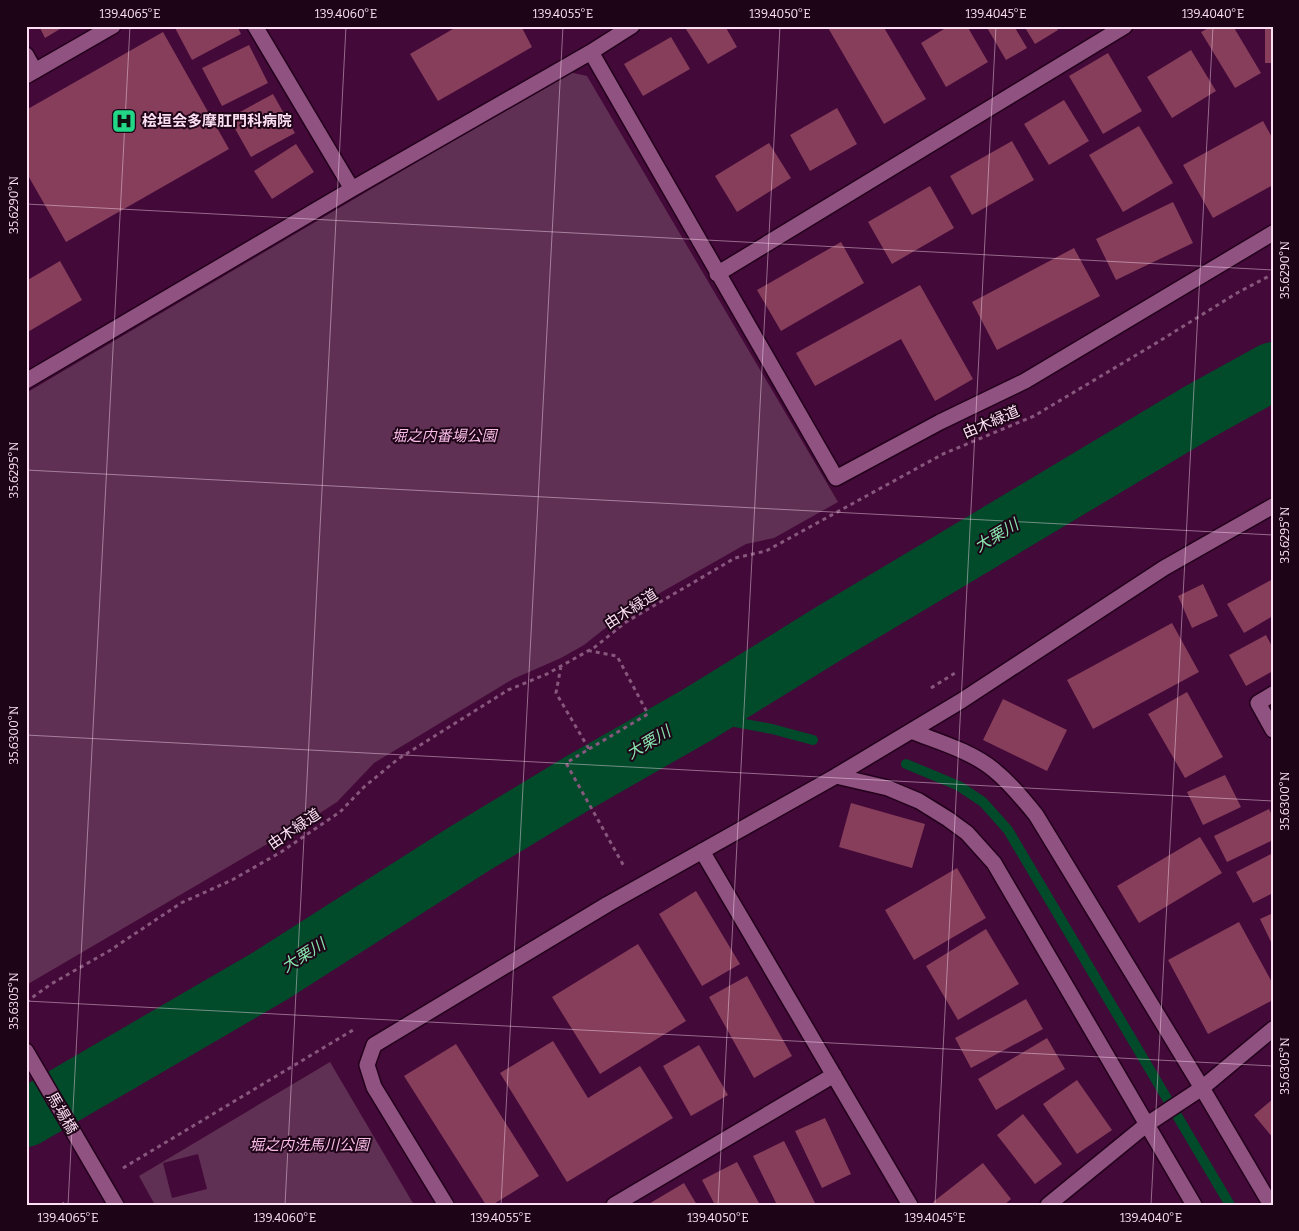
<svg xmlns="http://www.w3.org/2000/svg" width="1299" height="1231" font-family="Bitter,'Noto Sans JP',serif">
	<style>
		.green { fill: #603054; fill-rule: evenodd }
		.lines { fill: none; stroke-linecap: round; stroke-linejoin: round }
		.stream { stroke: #014b2a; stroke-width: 10 }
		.river { stroke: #014b2a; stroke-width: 58 }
		.building { fill: #863e5b }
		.minor-casing { stroke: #23001c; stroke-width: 18 }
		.path { stroke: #87577d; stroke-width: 3; stroke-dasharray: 4 4; stroke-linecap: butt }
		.minor { stroke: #905281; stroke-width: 15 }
		.ticks { fill: none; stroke: #fddff4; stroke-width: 1; stroke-opacity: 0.45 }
		.labels { text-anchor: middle; stroke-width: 4; stroke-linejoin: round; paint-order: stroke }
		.poi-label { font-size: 15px; font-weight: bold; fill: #fddff4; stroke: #1d0517; text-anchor: start }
		.street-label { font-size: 15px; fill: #fddff4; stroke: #1d0517 }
		.park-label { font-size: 15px; font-style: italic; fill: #fabbe8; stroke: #1d0517 }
		.water-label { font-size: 16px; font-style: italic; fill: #87e2ac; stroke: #1d0517 }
		.neatline { fill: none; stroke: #fddff4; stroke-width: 2 }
		.ticks-label { font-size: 12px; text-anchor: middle; fill: #fddff4 }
	</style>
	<rect width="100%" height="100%" fill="#430938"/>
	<!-- green -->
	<path class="green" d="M569 72 587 76 838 502 774 538 746 544 623 614 584 645 561 658 513 679 374 763 337 802 320 813 28 984 26 981V393Z
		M330 1062 414 1205H155L139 1176ZM198 1154 207 1189 172 1198 163 1163Z"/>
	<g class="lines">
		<!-- stream -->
		<path class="stream" d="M697 715 772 729 813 740
			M906 764 959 786 983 802 1008 830 1230 1205"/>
		<!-- river -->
		<path class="river" d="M26 1118 270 976 469 849 578 783 697 715 831 632 1197 413 1273 371"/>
	</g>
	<!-- building -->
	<path class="building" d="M39 26H65L45 38Z
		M174 26H237L241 34 192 60Z
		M458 26H521L532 47 438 101 410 54Z
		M684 26H725L737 47 708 64Z
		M827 26H883L926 99 884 124Z
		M949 26H967L988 62 946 87 921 43Z
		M986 26H1014L1027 48 1006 60Z
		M1024 26H1056L1058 30 1035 44Z
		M1212 26H1233L1261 73 1235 88 1201 32Z
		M1265 26H1273V63H1265Z
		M163 32 229 149 66 242 26 172V110Z
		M671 37 690 69 643 96 624 64Z
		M249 45 268 83 222 106 202 68Z
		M1191 50 1216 91 1172 118 1147 77Z
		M1108 53 1142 111 1103 134 1069 76Z
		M273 94 295 133 251 157 229 118Z
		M1064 100 1089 141 1049 165 1024 124Z
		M837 108 857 144 810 171 790 135Z
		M1263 121 1273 139V185L1213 218 1183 165Z
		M1139 126 1173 183 1123 212 1089 155Z
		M1012 141 1034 180 972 215 950 176Z
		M769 143 791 178 737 212 715 176Z
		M296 144 314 172 272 199 254 171Z
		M930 186 954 228 892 264 868 222Z
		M1173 202 1193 243 1116 280 1096 239Z
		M841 242 864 283 781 331 757 290Z
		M1074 248 1100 296 997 350 972 302Z
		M60 261 82 300 26 333V281Z
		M920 285 973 379 935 401 901 339 815 386 796 353Z
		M1273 579V616L1244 633 1227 604Z
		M1203 584 1218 616 1192 628 1178 596Z
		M1172 623 1199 672 1093 729 1067 680Z
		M1266 635 1273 648V671L1246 686 1229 655Z
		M1187 692 1223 757 1185 778 1148 714Z
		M1003 699 1067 730 1047 771 983 740Z
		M1225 775 1241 807 1203 825 1187 792Z
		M851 803 925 824 912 868 839 847Z
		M1269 809 1273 817V840L1227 862 1214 836Z
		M1200 837 1222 873 1139 923 1117 886Z
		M1273 853V893L1253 903 1236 872Z
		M957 868 986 918 914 960 885 910Z
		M696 891 740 964 702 986 659 914Z
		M1273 913V946L1260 919Z
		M1239 922 1273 984V1000L1208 1034 1168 960Z
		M986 929 1019 984 958 1020 926 966Z
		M638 944 686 1021 600 1074 552 997Z
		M747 976 792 1056 754 1078 709 997Z
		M1026 999 1043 1029 971 1068 955 1038Z
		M1047 1038 1065 1069 996 1110 978 1079Z
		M553 1041 588 1098 640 1066 673 1118 567 1182 500 1073Z
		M456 1044 539 1176 492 1205H486L404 1076Z
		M699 1045 728 1095 691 1116 663 1066Z
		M1077 1080 1112 1130 1077 1154 1043 1104Z
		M1273 1099V1138L1254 1115Z
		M1023 1114 1062 1164 1035 1184 997 1135Z
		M825 1118 851 1174 822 1188 795 1131Z
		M784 1141 816 1205H777L753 1156Z
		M737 1162 760 1205H715L702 1180Z
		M983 1163 1011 1199 1004 1205H935L933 1202Z
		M684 1183 697 1205H647Z"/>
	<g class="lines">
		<defs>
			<path id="minor" d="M255 26 352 189
				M591 52 632 26
				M26 55 35 71
				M26 76 113 26
				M717 274 1125 26
				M26 381 352 189 591 52 836 478 940 422 1025 381 1273 233
				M1273 694 1258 703 1273 730
				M911 731C939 742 971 751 994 770 1010 783 1023 799 1036 815L1202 1088 1271 1205
				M836 776 888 788 919 801 948 819 967 833 994 863 1194 1205
				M702 851 910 1205
				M26 1051 116 1205
				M446 1205 374 1087 367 1065 374 1045 608 904 836 776 961 701 1164 568 1273 506
				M614 1205 834 1075
				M1048 1205 1146 1125 1202 1088 1273 1029"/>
		</defs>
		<!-- minor casing -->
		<use href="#minor" class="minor-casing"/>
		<!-- path -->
		<path class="path" d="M561 666 556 693 589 749 566 763 625 868
			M931 688 955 673
			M589 749 648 714 617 656 590 651
			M26 1002 51 984 109 951 181 903 232 880 281 852 340 812 364 787 398 759 508 690 547 674 595 647 626 622 735 558 766 551 943 454 1034 416 1153 345 1237 293 1273 274
			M123 1168 353 1030
			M61 1205 68 1201"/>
		<!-- minor -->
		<use href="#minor" class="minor"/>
	</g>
	<!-- ticks -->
	<path class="ticks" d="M26 204 1273 270M26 470 1273 535M26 735 1273 801M26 1001 1273 1066M68 1205 130 26M285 1205 346 26M501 1205 563 26M718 1205 780 26M935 1205 996 26M1151 1205 1213 26"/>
	<!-- icons -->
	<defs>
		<symbol id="hospital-square" viewBox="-11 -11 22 22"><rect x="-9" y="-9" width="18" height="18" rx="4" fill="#22d887" stroke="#1d0517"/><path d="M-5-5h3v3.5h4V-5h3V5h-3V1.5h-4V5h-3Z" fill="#111"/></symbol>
	</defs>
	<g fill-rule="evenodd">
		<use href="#hospital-square" x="110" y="107" width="28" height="28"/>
	</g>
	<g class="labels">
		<!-- poi labels -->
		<g class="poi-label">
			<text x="142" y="126">桧垣会多摩肛門科病院</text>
		</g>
		<!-- street labels -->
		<g class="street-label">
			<text transform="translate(991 422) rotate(-23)" y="5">由木緑道</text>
			<text transform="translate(631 609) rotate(-33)" y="5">由木緑道</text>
			<text transform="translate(294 829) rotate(-34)" y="5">由木緑道</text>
			<text transform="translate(62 1113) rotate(60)" y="5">馬場橋</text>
		</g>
		<!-- park labels -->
		<g class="park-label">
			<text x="444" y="441">堀之内番場公園</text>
			<text x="309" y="1150">堀之内洗馬川公園</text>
		</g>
		<!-- water labels -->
		<g class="water-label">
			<text transform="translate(996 535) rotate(-31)" y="6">大栗川</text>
			<text transform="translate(648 742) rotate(-31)" y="6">大栗川</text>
			<text transform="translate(303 955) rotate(-32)" y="6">大栗川</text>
		</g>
	</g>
	<!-- border -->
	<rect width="1299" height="1231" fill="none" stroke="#1d0517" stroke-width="55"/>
	<rect x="28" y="28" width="1244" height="1176" class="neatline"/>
	<g class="ticks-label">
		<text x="130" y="18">139.4065°E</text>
		<text x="346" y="18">139.4060°E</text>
		<text x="563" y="18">139.4055°E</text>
		<text x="780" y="18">139.4050°E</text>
		<text x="996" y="18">139.4045°E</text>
		<text x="1213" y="18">139.4040°E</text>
		<text transform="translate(14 205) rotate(-90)" y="4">35.6290°N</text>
		<text transform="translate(1285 270) rotate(-90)" y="4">35.6290°N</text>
		<text transform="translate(14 470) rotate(-90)" y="4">35.6295°N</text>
		<text transform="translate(1285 535) rotate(-90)" y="4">35.6295°N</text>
		<text transform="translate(14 735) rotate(-90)" y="4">35.6300°N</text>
		<text transform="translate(1285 801) rotate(-90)" y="4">35.6300°N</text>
		<text transform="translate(14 1001) rotate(-90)" y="4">35.6305°N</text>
		<text transform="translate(1285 1066) rotate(-90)" y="4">35.6305°N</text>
		<text x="68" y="1222">139.4065°E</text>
		<text x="285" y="1222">139.4060°E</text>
		<text x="501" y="1222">139.4055°E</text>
		<text x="718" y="1222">139.4050°E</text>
		<text x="935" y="1222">139.4045°E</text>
		<text x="1151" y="1222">139.4040°E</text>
	</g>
</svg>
